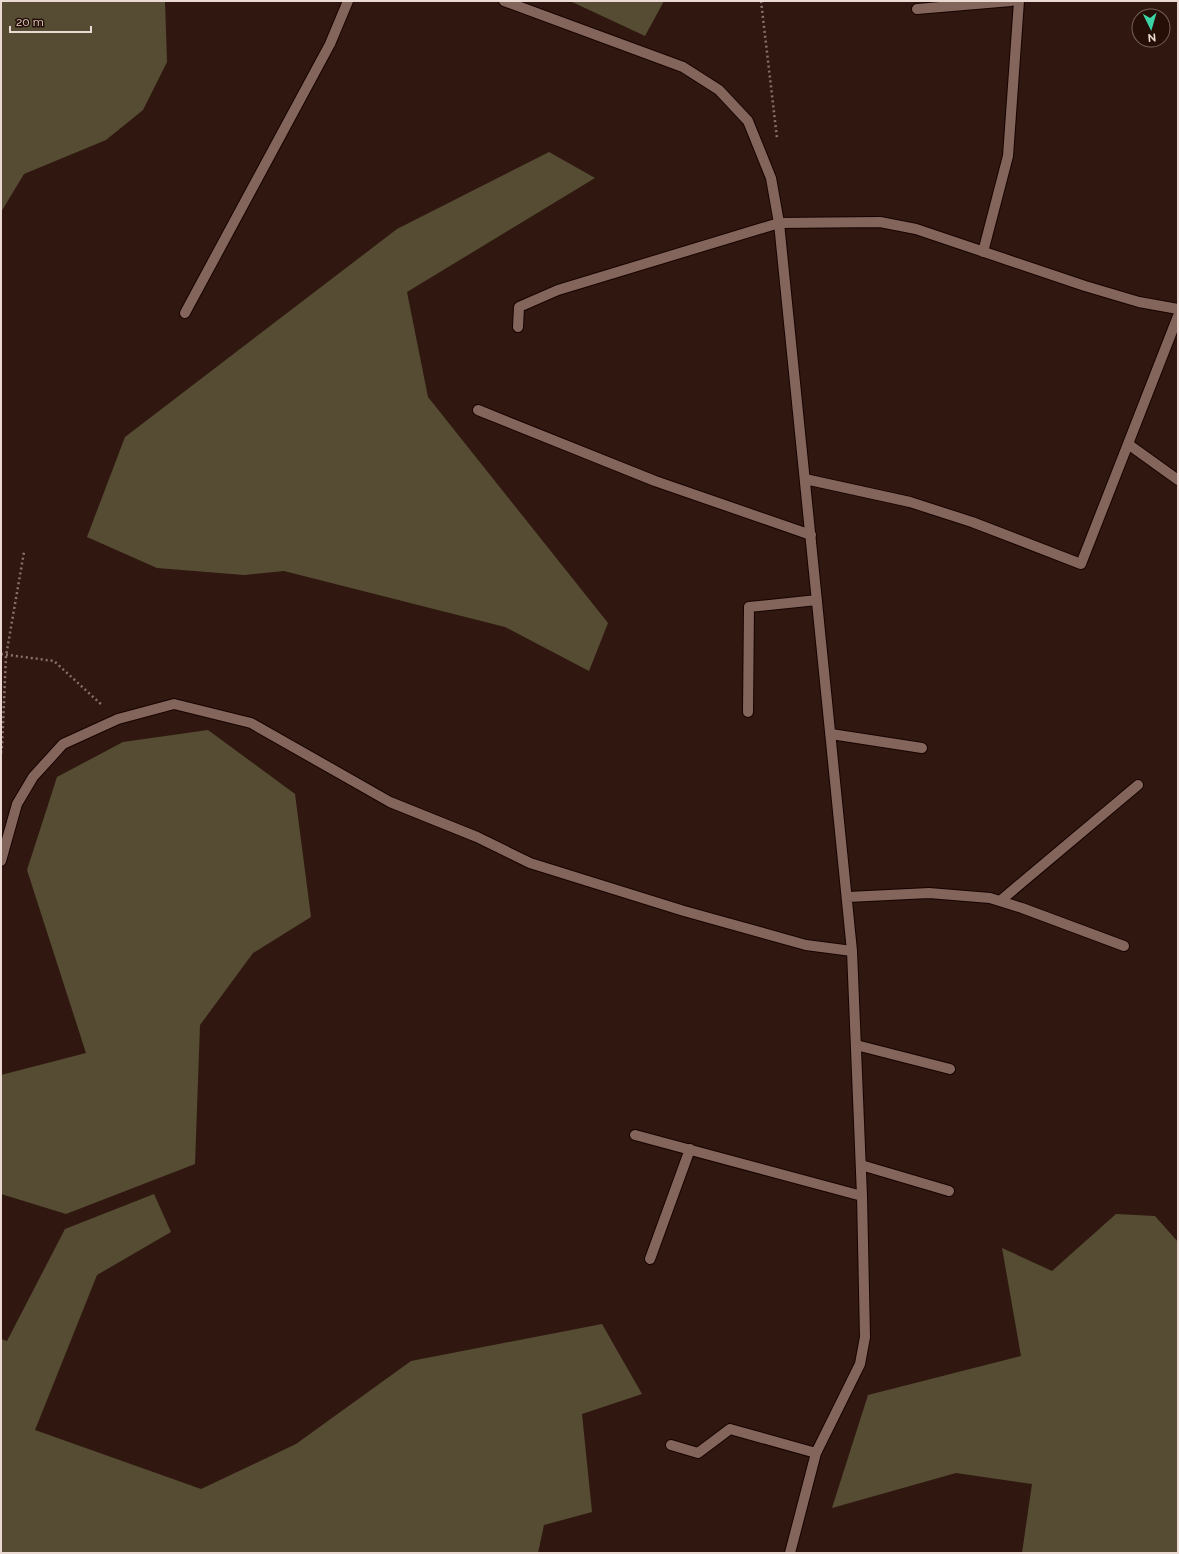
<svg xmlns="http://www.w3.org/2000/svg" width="1179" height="1554" font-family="Raleway,sans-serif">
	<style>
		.forest { fill: #554c33 }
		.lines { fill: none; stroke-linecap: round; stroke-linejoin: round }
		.minor-casing { stroke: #170300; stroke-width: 12 }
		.path { stroke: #87726b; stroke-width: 2.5; stroke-dasharray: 2 3; stroke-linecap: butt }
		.minor { stroke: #83655b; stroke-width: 10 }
	</style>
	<rect width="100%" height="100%" fill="#301810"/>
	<!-- forest -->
	<path class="forest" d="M1 1H165L167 62 143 110 106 140 24 174 1 212Z
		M570 1H664L645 36Z
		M549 152 595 178 407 292 428 397 608 623 589 671 505 627 284 571 244 575 157 568 87 537 125 437 397 229Z
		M208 730 295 794 311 917 253 953 200 1025 195 1164 66 1214 1 1194V1075L86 1053 27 870 57 777 123 742Z
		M154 1194 171 1232 97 1275 35 1430 201 1489 296 1444 411 1361 602 1324 642 1394 582 1414 592 1512 544 1525 538 1553H1V1339L7 1341 65 1229Z
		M1116 1214 1155 1216 1178 1242V1553H1022L1032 1484 956 1473 832 1508 868 1395 1021 1356 1002 1248 1052 1271Z"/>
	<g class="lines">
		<defs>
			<path id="minor" d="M504 1 683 67 719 90 748 121 771 178 779 223 852 951 862 1196 865 1337 860 1364 816 1453 790 1553
				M917 9 1011 1
				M983 252 1008 156 1019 1
				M185 313 330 44 348 1
				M518 327 519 307 558 290 779 223 880 222 916 229 1085 286 1139 302 1178 309
				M478 410 655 481 811 535
				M1128 444 1178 480
				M805 479 910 502 972 522 1081 564 1178 316
				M748 712 749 607 817 600
				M831 734 922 748
				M1 861 17 804 33 777 63 744 118 719 174 704 251 723 390 802 477 837 530 863 684 911 806 945 852 951
				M848 897 929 893 990 898 1022 908 1124 946
				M1000 901 1138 785
				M856 1045 950 1069
				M635 1135 862 1196
				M861 1165 949 1191
				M650 1259 690 1149
				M671 1445 698 1453 730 1429 816 1453"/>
		</defs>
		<!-- minor casing -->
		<use href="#minor" class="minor-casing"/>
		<!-- path -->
		<path class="path" d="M761 1 777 138
			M1 654 54 661 103 706
			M1 753 2 747 6 656 24 552"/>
		<!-- minor -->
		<use href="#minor" class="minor"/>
	</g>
	<!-- border -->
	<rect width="1179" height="1554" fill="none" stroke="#ebd9d3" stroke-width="4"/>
	<!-- north arrow -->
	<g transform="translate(1151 28) rotate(175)"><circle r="19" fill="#260f07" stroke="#756059"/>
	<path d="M0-3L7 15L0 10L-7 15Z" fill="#3ad4a5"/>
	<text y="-6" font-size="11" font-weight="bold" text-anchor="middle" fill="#ebd9d3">N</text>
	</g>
	<!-- scale -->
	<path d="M10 26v6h81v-6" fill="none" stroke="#ebd9d3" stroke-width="2"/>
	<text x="16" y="26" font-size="12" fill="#ebd9d3" stroke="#260f07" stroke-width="3" paint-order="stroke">20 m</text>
</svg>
